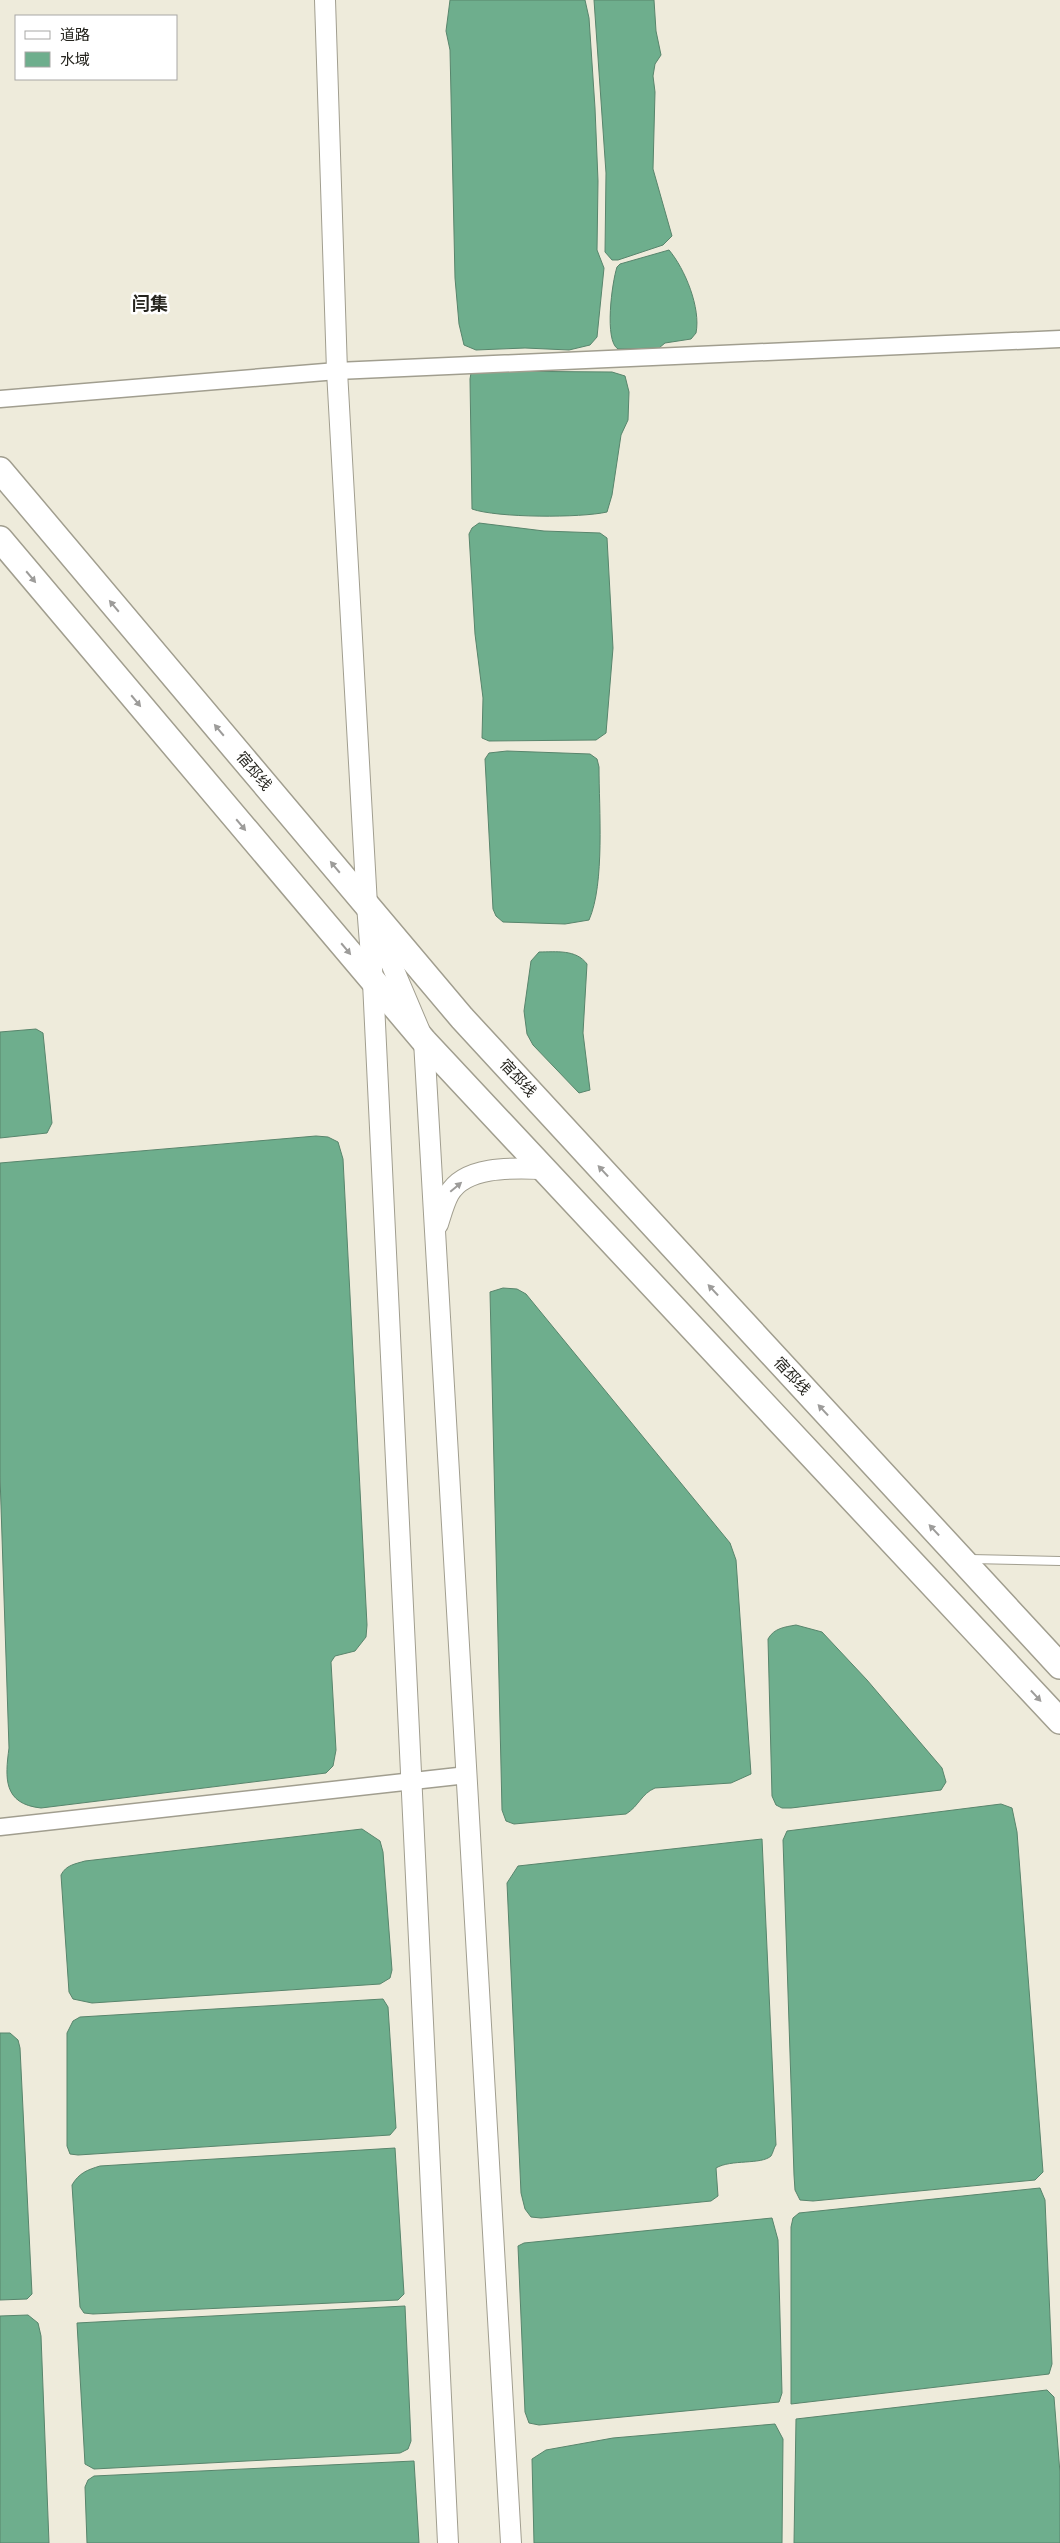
<svg xmlns="http://www.w3.org/2000/svg" width="1060" height="2543" font-family="'Alegreya Sans','Noto Sans SC',sans-serif">
	<style>
		.water { fill: #6eae8d; stroke: #58856c }
		.lines { fill: none; stroke-linecap: round; stroke-linejoin: round }
		.service-casing { stroke: #a19e8f; stroke-width: 10 }
		.minor-casing { stroke: #a19e8f; stroke-width: 19 }
		.tertiary-casing { stroke: #a19e8f; stroke-width: 22 }
		.primary-casing { stroke: #a19e8f; stroke-width: 28 }
		.service { stroke: #fff; stroke-width: 8 }
		.minor { stroke: #fff; stroke-width: 16 }
		.tertiary { stroke: #fff; stroke-width: 20 }
		.primary { stroke: #fff; stroke-width: 25 }
		.oneway { fill: #9d9c9a }
		.labels { text-anchor: middle; stroke-width: 5; stroke-linejoin: round; paint-order: stroke }
		.street-label { font-size: 15px; fill: #25241e; stroke: #fff }
		.quarter-label { font-size: 18px; font-weight: bold; fill: #25241e; stroke: #fff }
	</style>
	<rect width="100%" height="100%" fill="#eeebdb"/>
	<!-- water -->
	<path class="water" d="M450 0H585L589 18 595 108 598 181 597 250 604 268 597 337 590 345 569 350 525 348 476 350 464 345 459 324 455 278 450 50 446 31Z
		M594 0H654L656 31 661 55 655 64 653 76 655 92 653 169 672 236 663 245 618 260H612L605 252 606 173Z
		M669 250C685 269 701 308 696 333L691 339 665 343 659 348 618 349C604 341 612 282 617 267L620 264Z
		M477 371 612 372 625 376 629 392 628 420 621 435 612 495 607 512C581 518 497 518 472 509L470 379 471 373Z
		M479 523 544 531 600 533 607 538 613 648 606 733 596 740 489 741 482 738 483 698 475 634 469 534 472 528Z
		M507 751 590 754 597 759 599 767C599 808 605 884 589 920L565 924 503 922 496 916 493 909 485 759 489 753Z
		M539 952C556 952 576 949 587 964L583 1033 590 1090 579 1093 533 1045 527 1034 524 1011 531 961Z
		M36 1029 43 1033 52 1123 47 1133 0 1138V1032Z
		M316 1136 328 1137 338 1142 343 1159 367 1625 366 1637 355 1651 335 1656 331 1662 336 1750 333 1766 326 1773 41 1808C3 1804 5 1778 9 1748L0 1476V1163Z
		M503 1288 517 1289 526 1294 730 1543 736 1560 751 1774 731 1783 655 1788C641 1794 639 1806 626 1814L514 1824 506 1821 502 1810 490 1292Z
		M796 1625 822 1632 867 1680 942 1768 946 1782 941 1790 791 1808H782L776 1805 772 1796 768 1639C774 1628 785 1627 796 1625Z
		M1001 1804 1012 1808 1017 1832 1043 2172 1035 2180 813 2201 800 2200 795 2190 794 2175 783 1840 787 1831Z
		M362 1829 380 1841 383 1852 392 1970 390 1978 380 1984 92 2003 73 1999 69 1992 61 1875C66 1865 75 1864 85 1861Z
		M762 1839 776 2145C774 2147 773 2153 771 2156 761 2165 731 2159 716 2168L718 2196 711 2201 541 2218 531 2217 525 2209 521 2193 507 1883 518 1866Z
		M383 1999 388 2007 396 2128 390 2135 78 2155 70 2154 67 2146V2033L73 2021 80 2017Z
		M0 2033H10L18 2040 20 2048 32 2294 27 2299 0 2300Z
		M395 2148 404 2294 398 2300 93 2314 84 2313 80 2307 72 2185C79 2173 87 2170 100 2166Z
		M1040 2188 1045 2200 1052 2364 1049 2374 791 2404V2227L793 2218 799 2213Z
		M772 2218 778 2240 782 2393 779 2402 539 2425 529 2423 525 2412 518 2246 524 2243Z
		M405 2306 411 2441 408 2449 400 2453 94 2469 85 2464 77 2323Z
		M28 2315 38 2323 41 2336 49 2543H0V2316Z
		M1047 2390 1054 2397 1060 2473V2543H794L796 2419Z
		M775 2424 783 2439 782 2543H534L532 2459 546 2450 613 2438Z
		M414 2461 419 2543H87L85 2487 88 2480 94 2476Z"/>
	<g class="lines">
		<defs>
			<path id="service" d="M970 1559 1060 1561"/>
			<path id="minor" d="M0 399 337 371 1060 339
				M0 1827 467 1775"/>
			<path id="tertiary" d="M325 0 337 371 367 905 373 982 448 2543
				M374 923 424 1041 511 2543
				M438 1224C441 1215 444 1203 449 1194 465 1165 515 1168 543 1169"/>
			<path id="primary" d="M0 470 462 1018 1060 1666
				M0 539 424 1041 1060 1721"/>
		</defs>
		<!-- service casing -->
		<use href="#service" class="service-casing"/>
		<!-- minor casing -->
		<use href="#minor" class="minor-casing"/>
		<!-- tertiary casing -->
		<use href="#tertiary" class="tertiary-casing"/>
		<!-- primary casing -->
		<use href="#primary" class="primary-casing"/>
		<!-- service -->
		<use href="#service" class="service"/>
		<!-- minor -->
		<use href="#minor" class="minor"/>
		<!-- tertiary -->
		<use href="#tertiary" class="tertiary"/>
		<!-- primary -->
		<use href="#primary" class="primary"/>
	</g>
	<!-- one-way arrows -->
	<defs><path id="oneway-solid" d="M-6-.8H1V-3.2L6.5 0L1 3.2V.8H-6Z" transform="scale(1.25)"/></defs>
	<g class="oneway">
		<use href="#oneway-solid" transform="translate(31 577) rotate(50)"/>
		<use href="#oneway-solid" transform="translate(114 606) rotate(-130)"/>
		<use href="#oneway-solid" transform="translate(136 701) rotate(50)"/>
		<use href="#oneway-solid" transform="translate(219 730) rotate(-130)"/>
		<use href="#oneway-solid" transform="translate(241 825) rotate(50)"/>
		<use href="#oneway-solid" transform="translate(335 867) rotate(-130)"/>
		<use href="#oneway-solid" transform="translate(346 949) rotate(50)"/>
		<use href="#oneway-solid" transform="translate(603 1171) rotate(-133)"/>
		<use href="#oneway-solid" transform="translate(456 1187) rotate(-40)"/>
		<use href="#oneway-solid" transform="translate(713 1290) rotate(-133)"/>
		<use href="#oneway-solid" transform="translate(823 1410) rotate(-133)"/>
		<use href="#oneway-solid" transform="translate(934 1530) rotate(-133)"/>
		<use href="#oneway-solid" transform="translate(1036 1696) rotate(47)"/>
	</g>
	<g class="labels">
		<!-- street labels -->
		<g class="street-label">
			<text transform="translate(254 771) rotate(50)" y="5">宿邳线</text>
			<text transform="translate(518 1078) rotate(47)" y="5">宿邳线</text>
			<text transform="translate(792 1376) rotate(47)" y="5">宿邳线</text>
		</g>
		<!-- quarter labels -->
		<g class="quarter-label">
			<text x="150" y="310">闫集</text>
		</g>
	</g>
	<!-- legend -->
	<rect x="15" y="15" width="162" height="65" fill="#ffffff" stroke="#a8a7a5"/>
	<rect x="25" y="31" width="25" height="8" fill="#ffffff" stroke="#a8a7a5"/>
	<text x="60" y="40" font-size="15" fill="#25241e">道路</text>
	<rect x="25" y="52" width="25" height="15" fill="#6eae8d" stroke="#a8a7a5"/>
	<text x="60" y="65" font-size="15" fill="#25241e">水域</text>
</svg>
